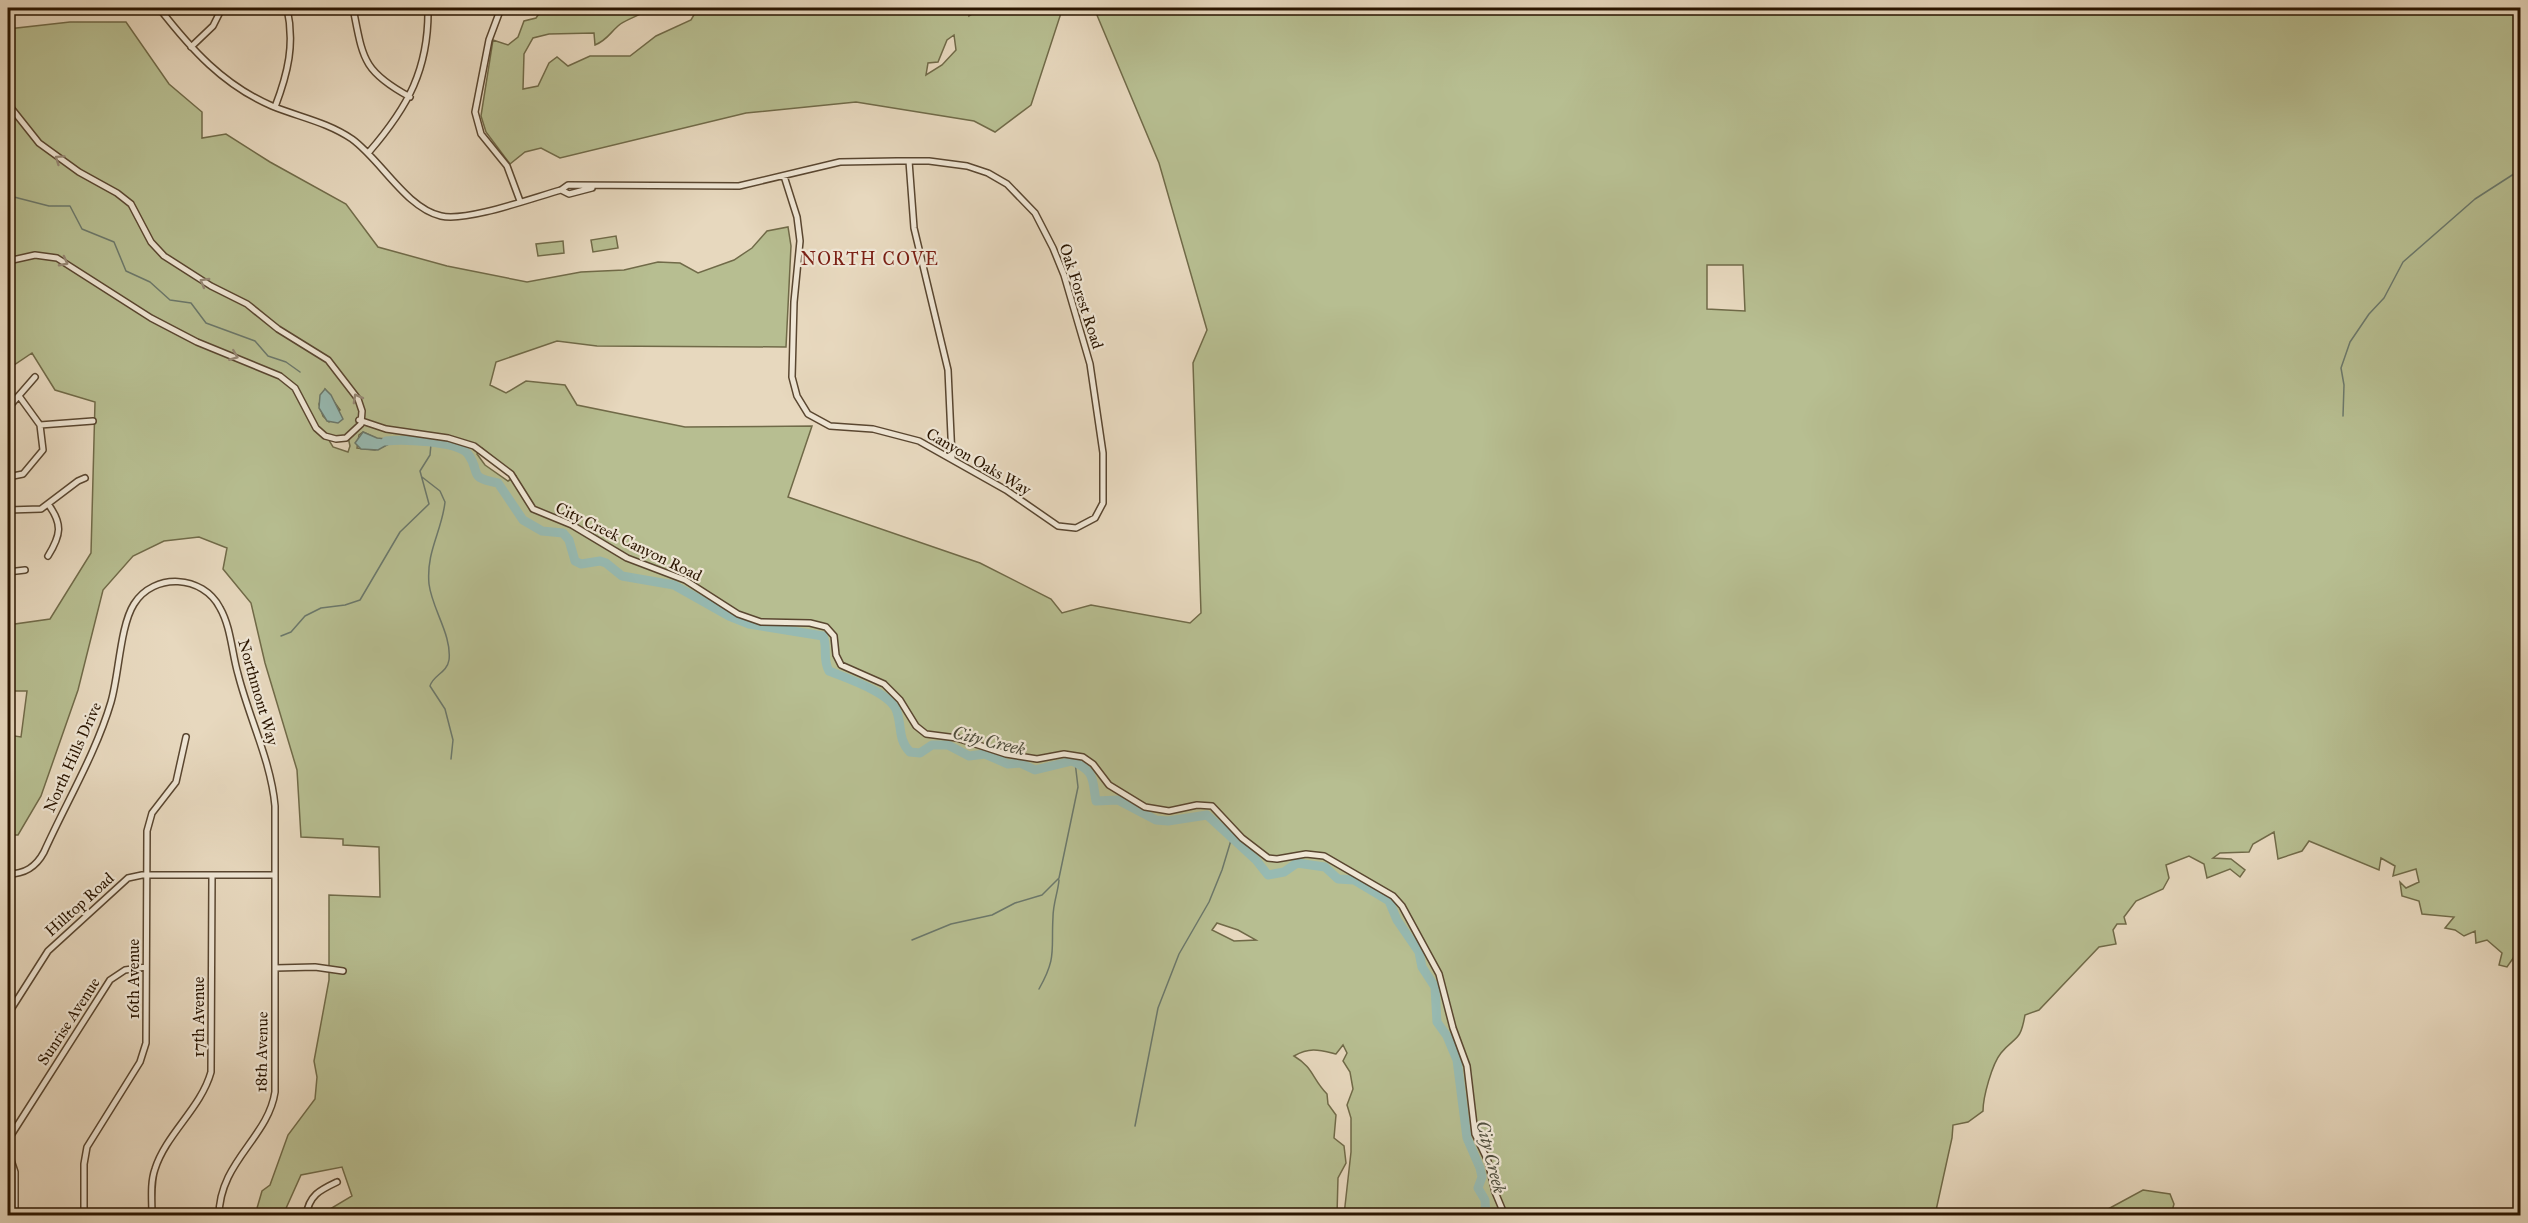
<svg xmlns="http://www.w3.org/2000/svg" width="2528" height="1223" font-family="'IM FELL Great Primer',serif">
	<style>
		.green { fill: #b7be91; stroke: #706a48; stroke-width: 1.5; fill-rule: evenodd }
		.water { fill: #97bab2; stroke: #6b786b; stroke-width: 1.5 }
		.lines { fill: none; stroke-linecap: round; stroke-linejoin: round }
		.stream { stroke: #6b786b; stroke-width: 1.5 }
		.river { stroke: #97bab2; stroke-width: 9 }
		.minor-casing { stroke: #594630; stroke-width: 8 }
		.minor { stroke: #efe6d5; stroke-width: 5 }
		.oneway { stroke: #968875 }
		.labels { text-anchor: middle; stroke-width: 4.5; stroke-linejoin: round; paint-order: stroke }
		.street-label { font-size: 16px; fill: #2a1500; stroke: #efe6d5 }
		.neighbourhood-label { font-size: 18px; letter-spacing: 1.5px; fill: #7a1f14; stroke: #efe6d5 }
		.water-label { font-size: 18px; font-style: italic; fill: #504f3e; stroke: #efe6d5 }
	</style>
	<rect width="100%" height="100%" fill="#e7d8be"/>
	<filter id="stains"><feTurbulence type="fractalNoise" baseFrequency=".00333" numOctaves="4"/><feColorMatrix values="0 0 0 0 .2 0 0 0 0 .09 0 0 0 0 .02 0 0 0 .5 -.17"/></filter>
	<radialGradient id="worn" r=".72"><stop offset=".6" stop-color="#630" stop-opacity="0"/><stop offset="1" stop-color="#630" stop-opacity=".3"/></radialGradient>
	<!-- green -->
	<path class="green" d="M543 8H648C640 17 627 18 618 26 609 34 607 40 595 45L594 33 549 34 533 38 524 54 523 89 538 86 549 63 557 57 568 66 590 56H630L656 36 691 20 698 8H969V16L982 8H1068L1062 10 1031 105 995 132 974 121 856 102 746 113 560 158 541 148 525 152 510 164 486 132 481 116 493 40 508 45 518 37 524 21 536 18ZM954 35 956 50 942 65 926 75 928 63 938 62 947 40Z
		M1094 8H2520V942L2514 945V957L2507 967 2499 965 2502 953 2487 940 2476 943 2475 931 2464 936 2455 930 2445 928 2454 917 2422 914 2419 901 2402 896 2400 882 2406 888 2419 882 2416 869 2393 876 2395 866 2381 858 2379 870 2309 841 2302 851 2278 859 2274 832 2253 844 2249 852 2220 853 2213 858 2231 859 2245 870 2240 877 2230 869 2207 878 2204 864 2189 856 2166 865 2169 878 2163 889 2136 901 2124 917 2126 924H2117L2113 930 2116 944 2099 947 2039 1010 2025 1015C2020 1043 2016 1035 2001 1053 1992 1064 1983 1097 1983 1111L1968 1122 1953 1125 1952 1138 1935 1215H1344L1351 1152V1118L1347 1105 1353 1089 1350 1072 1343 1061 1347 1053 1343 1045 1336 1054C1319 1050 1310 1047 1294 1056 1314 1068 1312 1079 1327 1094L1328 1104 1336 1115 1334 1138 1344 1146 1346 1163 1338 1178 1337 1215H324L325 1212 352 1196 342 1167 301 1175 283 1215H255L262 1191 270 1185 288 1135 315 1099 317 1077 314 1061 329 980V895L380 897 379 847 343 845V839L301 837 297 770 265 663 251 603 223 569 227 548 199 537 164 541 133 556 103 590 78 690 41 796 18 835H8V735L21 737 27 691H8V625L50 619 91 553 95 402 55 390 32 353 8 369V29L70 22H126L169 84 202 112V138L226 134 270 162 346 204 378 247 447 266 527 282 581 272 624 270 658 262 680 263 698 273 734 260 752 248 767 231 788 227 791 246 786 347 597 346 557 341 496 362 490 385 506 393 526 381 565 385 577 405 685 427 812 426 788 497 980 563 1051 599 1062 613 1091 605 1190 623 1201 613 1193 363 1207 330 1159 163ZM1707 265H1743L1745 311 1707 309ZM325 389 340 410 329 422 323 416 319 404ZM363 432 389 444 375 450 357 448 359 435ZM327 437H348L350 446 348 452 333 447ZM482 448 516 476 508 481 485 465 477 454ZM1217 923 1238 930 1256 940 1234 941 1212 930Z
		M616 236 618 248 593 252 591 240Z
		M563 241 564 253 538 256 536 244Z
		M2143 1190 2170 1194 2174 1204 2171 1215H2097Z"/>
	<!-- water -->
	<path class="water" d="M325 389 331 395 343 419 338 423 327 421 319 408 320 395Z
		M363 432 377 438 396 440 378 450 361 449 355 443Z"/>
	<g class="lines">
		<!-- stream -->
		<path class="stream" d="M8 177 14 197 49 206H70L82 229 114 242 126 271 150 282 170 300 191 303 206 323 255 341 268 356 286 362 300 372
			M2343 416 2344 385 2341 368 2350 342 2369 314 2384 298 2403 262 2475 199 2520 170
			M422 477 440 491 445 502C442 531 426 551 429 584 432 609 452 635 449 660 447 673 433 675 430 686L445 709 453 740 451 759
			M281 636 291 632 305 616 321 608 345 605 360 600 400 532 429 504 420 471 430 455 431 444
			M912 940 951 924 992 915 1015 903 1042 895 1059 878 1078 787 1075 762
			M1039 989C1057 957 1051 951 1053 917 1053 904 1058 892 1059 880
			M1135 1126 1158 1008 1179 954 1209 902 1222 870 1232 837"/>
		<!-- river -->
		<path class="river" d="M386 441C402 439 457 441 468 454 482 473 466 477 498 483L523 520 542 531 563 533 569 540 575 561 581 564 600 561 606 563 622 576 674 585 729 616 749 624 823 636C828 646 822 659 829 671 846 678 892 693 897 712 902 727 898 740 910 752L920 753 932 745H948L969 756 985 754 1008 764 1020 763 1035 770 1072 761C1096 771 1092 780 1096 801L1118 800 1156 820 1168 821 1207 815 1256 860 1268 875 1284 872 1297 863 1325 867 1338 879 1354 880 1389 901 1397 920 1419 952 1422 967 1435 987 1437 1022 1447 1036 1457 1060 1467 1138 1480 1168 1482 1177 1478 1188 1485 1200 1486 1216"/>
		<defs>
			<path id="minor" d="M159 8C191 49 223 85 272 106 299 117 327 122 352 139 381 160 406 208 441 216 467 222 532 198 561 190L568 185 739 186 840 162 897 161H929L967 166 988 173 1007 184 1035 213 1053 248 1064 275 1090 364 1103 453V503L1095 518 1076 528 1058 526 1006 490 919 441 873 429 830 426 808 414 797 396 792 377 794 302 800 241 797 217 784 176
				M353 8C363 58 362 71 410 97
				M501 8 489 40 475 112 481 134 507 166 520 201
				M191 47 213 26 222 8
				M8 104 39 143 79 172 117 193 131 204 151 242 164 256 211 286 247 304 278 329 328 360 358 399 362 411 361 424 346 438 336 439 325 436 316 428 295 388 280 376 197 342 151 318 57 258 35 255 8 261
				M275 107C288 73 295 44 287 8
				M369 152C408 107 429 69 428 8
				M909 161 914 228 948 370 952 458
				M561 190 569 194 592 188
				M8 408 35 377
				M359 420 386 429 448 438 474 446 511 474 533 509 572 525 627 558 685 580 738 614 761 622 810 623 826 627 834 636 836 655 841 665 884 684 900 700 916 726 926 734 957 738 1006 754 1037 759 1064 754 1083 757 1093 764 1109 785 1145 807 1169 811 1197 805 1212 806 1242 838 1268 858 1277 859 1306 854 1324 856 1393 896 1402 906 1439 974 1453 1028 1467 1066 1475 1134 1488 1161 1495 1192 1505 1216
				M40 425 93 421
				M8 477 23 474 43 450 40 425 19 396
				M48 504C63 524 61 535 48 556
				M8 510 41 509 78 481 85 478
				M8 572 25 570
				M8 874C25 874 36 867 44 852 66 803 96 753 111 702 119 675 120 626 134 604 154 572 203 575 220 608 231 627 232 654 238 674 249 718 271 761 275 806V1092C268 1138 219 1162 219 1216
				M275 968 315 967 343 971
				M8 1014 48 951 128 878 142 875H275
				M8 1140 110 980 125 970 146 967
				M8 1151 15 1172V1216
				M84 1216V1164L87 1147 140 1062 146 1043 147 831 152 813 176 782 186 737
				M152 1216C152 1200 150 1183 155 1169 166 1134 201 1108 211 1072L212 875
				M306 1216C309 1195 320 1190 337 1182"/>
		</defs>
		<!-- minor casing -->
		<use href="#minor" class="minor-casing"/>
		<!-- minor -->
		<use href="#minor" class="minor"/>
	</g>
	<!-- one-way arrows -->
	<defs><path id="oneway-chevron" d="M-2-3.5L2.5 0L-2 3.5" fill="none" stroke-width="1.6" stroke-linecap="round" stroke-linejoin="round" transform="scale(1.5)"/></defs>
	<g class="oneway">
		<use href="#oneway-chevron" transform="translate(59 159) rotate(-145)"/>
		<use href="#oneway-chevron" transform="translate(64 262) rotate(28)"/>
		<use href="#oneway-chevron" transform="translate(204 282) rotate(-150)"/>
		<use href="#oneway-chevron" transform="translate(234 356) rotate(22)"/>
		<use href="#oneway-chevron" transform="translate(357 398) rotate(-119)"/>
	</g>
	<g class="labels">
		<!-- street labels -->
		<g class="street-label">
			<text transform="translate(1082 296) rotate(72)" y="6">Oak Forest Road</text>
			<text transform="translate(979 461) rotate(30)" y="6">Canyon Oaks Way</text>
			<text transform="translate(629 541) rotate(26)" y="6">City Creek Canyon Road</text>
			<text transform="translate(259 692) rotate(74)" y="6">Northmont Way</text>
			<text transform="translate(72 757) rotate(-66)" y="6">North Hills Drive</text>
			<text transform="translate(79 904) rotate(-42)" y="6">Hilltop Road</text>
			<text transform="translate(133 979) rotate(-90)" y="6">16th Avenue</text>
			<text transform="translate(198 1017) rotate(-90)" y="6">17th Avenue</text>
			<text transform="translate(68 1021) rotate(-57)" y="6">Sunrise Avenue</text>
			<text transform="translate(261 1052) rotate(-89)" y="6">18th Avenue</text>
		</g>
		<!-- neighbourhood labels -->
		<g class="neighbourhood-label">
			<text x="870" y="265">NORTH COVE</text>
		</g>
		<!-- water labels -->
		<g class="water-label">
			<text transform="translate(989 741) rotate(14)" y="6">City Creek</text>
			<text transform="translate(1491 1157) rotate(76)" y="6">City Creek</text>
		</g>
	</g>
	<!-- margin -->
	<rect width="2528" height="1223" fill="none" stroke="#e7d8be" stroke-width="30"/>
	<rect x="9" y="9" width="2510" height="1205" fill="none" stroke="#2a1500" stroke-width="3"/>
	<rect x="15" y="15" width="2498" height="1193" fill="none" stroke="#2a1500" stroke-width="1.5"/>
	<rect width="100%" height="100%" filter="url(#stains)"/>
	<rect width="100%" height="100%" fill="url(#worn)"/>
</svg>
